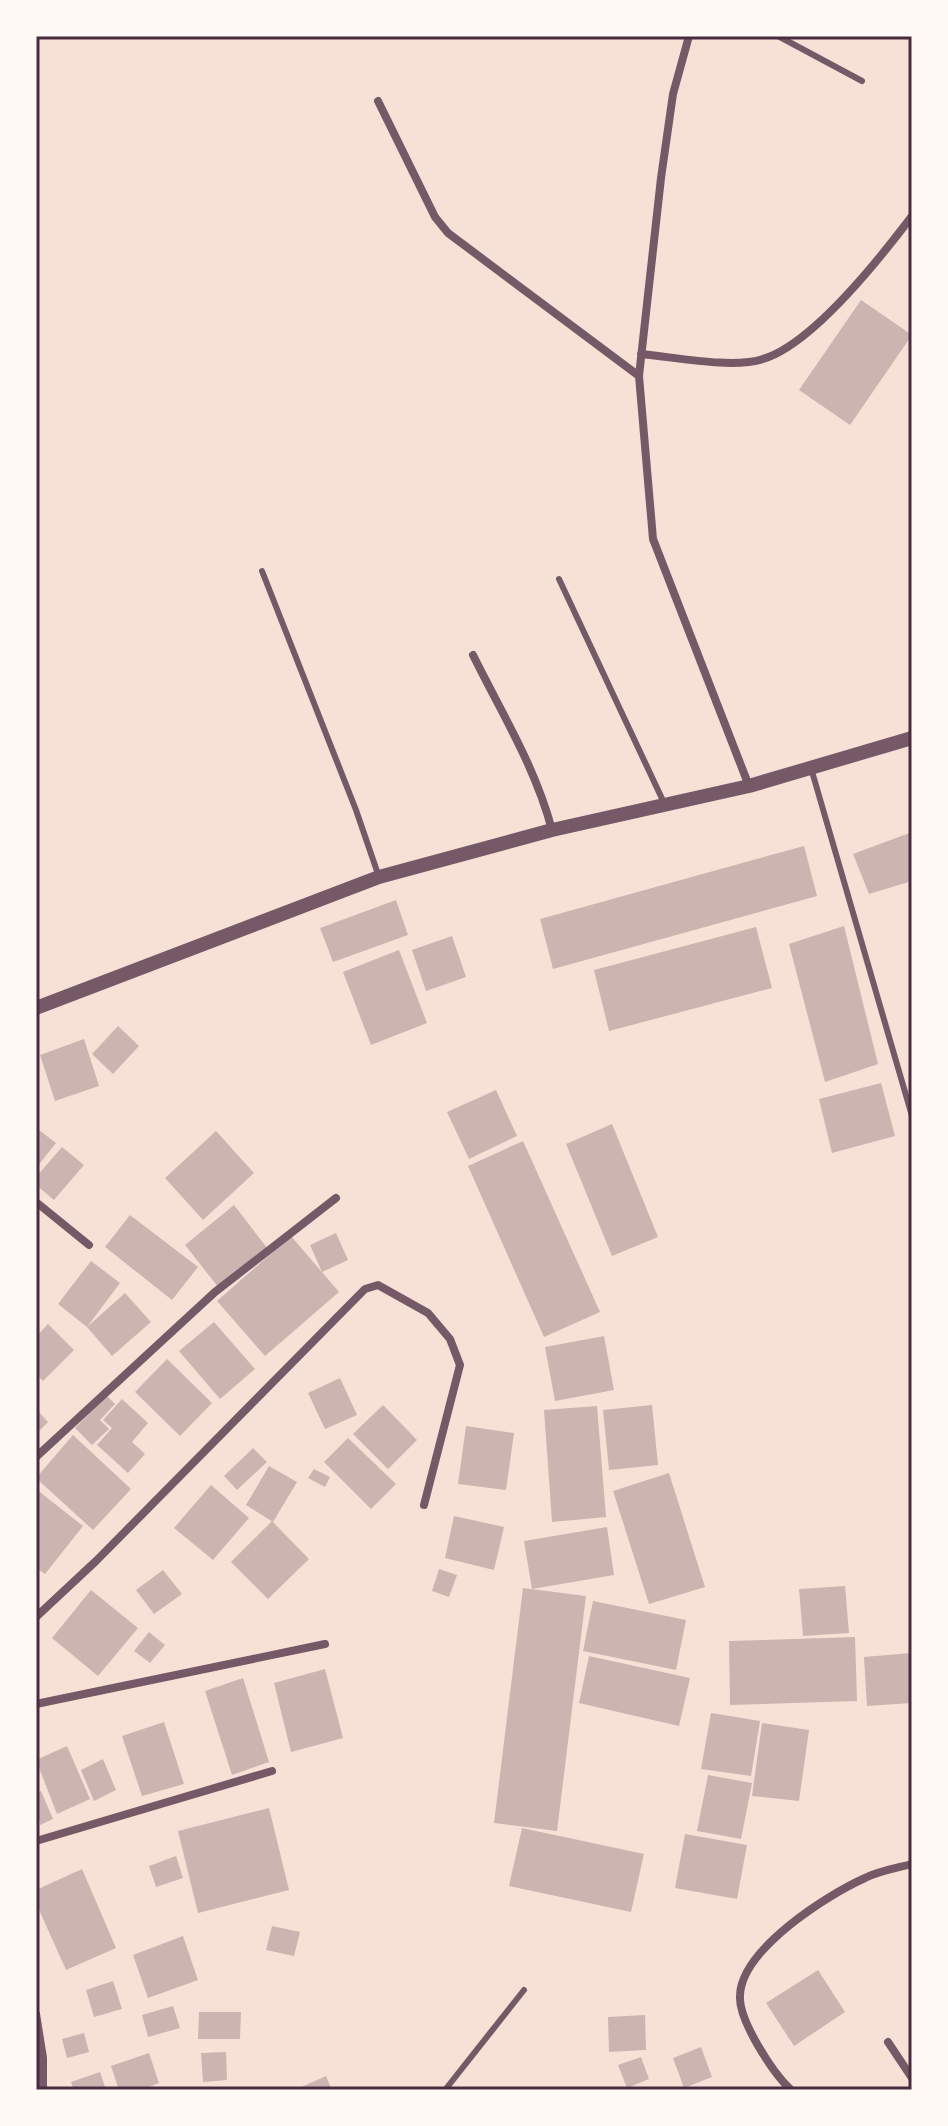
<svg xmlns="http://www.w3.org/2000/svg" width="948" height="2126" font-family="'PT Sans',sans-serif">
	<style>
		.building { fill: #ccb4b1 }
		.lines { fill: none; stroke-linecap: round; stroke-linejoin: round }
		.service { stroke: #755966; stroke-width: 6 }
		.minor { stroke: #755966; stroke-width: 8 }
		.tertiary { stroke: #755966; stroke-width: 14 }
		.neatline { fill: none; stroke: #4a2c40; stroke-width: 3 }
	</style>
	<rect width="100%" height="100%" fill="#f7e1d7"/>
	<!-- building -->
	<path class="building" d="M861 300 912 335 850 425 799 390Z
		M912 832V881L869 894 853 854Z
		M804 846 817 896 553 969 540 919Z
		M396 900 408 935 333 962 320 928Z
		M844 926 878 1064 825 1082 789 944Z
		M756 927 772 988 609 1031 594 970Z
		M452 936 466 977 426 991 412 950Z
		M399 950 427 1023 371 1045 343 972Z
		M118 1026 139 1046 113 1074 92 1054Z
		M84 1039 99 1086 55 1101 40 1055Z
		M881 1083 895 1136 832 1153 819 1099Z
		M496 1090 517 1136 469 1159 447 1112Z
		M612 1124 658 1237 612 1256 566 1144Z
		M39 1130 56 1143 36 1168V1134Z
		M216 1131 254 1173 203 1220 165 1178Z
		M523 1141 600 1312 544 1337 468 1166Z
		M62 1147 84 1165 54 1200 36 1185V1177Z
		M234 1205 268 1249 219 1288 185 1245Z
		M130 1215 198 1267 172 1300 105 1247Z
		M336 1233 348 1260 322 1272 310 1245Z
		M291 1236 339 1292 265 1356 217 1301Z
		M91 1261 120 1283 87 1327 58 1304Z
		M125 1293 151 1322 112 1356 87 1327Z
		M214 1322 255 1369 220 1399 179 1351Z
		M48 1324 74 1350 43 1381 36 1374V1337Z
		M604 1336 614 1390 555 1401 545 1347Z
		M167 1359 212 1403 180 1436 135 1392Z
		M340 1378 357 1415 325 1429 308 1393Z
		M107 1396 115 1404 100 1420 109 1429 92 1445 75 1428Z
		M122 1399 148 1423 132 1442 145 1454 128 1473 97 1445 112 1428 103 1420Z
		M383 1405 417 1440 388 1469 353 1434Z
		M652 1405 658 1465 609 1470 603 1410Z
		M597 1406 606 1517 552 1522 544 1410Z
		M36 1409 48 1422 36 1434Z
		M466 1426 514 1433 506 1490 458 1484Z
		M73 1435 131 1489 93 1530 36 1478Z
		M348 1438 396 1484 371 1509 324 1462Z
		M253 1448 267 1462 237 1490 224 1476Z
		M269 1466 297 1482 273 1522 246 1505Z
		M314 1469 330 1477 325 1487 308 1478Z
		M669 1473 705 1587 649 1604 613 1491Z
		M211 1485 249 1518 213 1560 174 1528Z
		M36 1489 83 1526 45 1574 36 1568Z
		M454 1516 504 1527 494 1570 445 1558Z
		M272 1521 309 1559 268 1599 231 1562Z
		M607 1527 614 1575 532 1589 524 1541Z
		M439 1569 457 1575 449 1597 432 1591Z
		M163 1570 182 1594 154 1614 136 1590Z
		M845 1586 849 1633 803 1636 799 1589Z
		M523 1588 586 1596 557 1831 494 1823Z
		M91 1590 138 1628 98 1676 52 1638Z
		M593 1601 686 1620 676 1670 583 1651Z
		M149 1632 165 1645 150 1663 134 1651Z
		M855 1637 857 1701 730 1705 729 1641Z
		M911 1653 912 1703 867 1706 864 1657Z
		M589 1656 690 1678 679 1726 579 1703Z
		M325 1669 343 1738 291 1752 274 1683Z
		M243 1678 269 1762 232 1775 205 1691Z
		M711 1713 760 1721 751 1776 701 1769Z
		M164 1722 184 1784 142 1796 122 1736Z
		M762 1723 809 1730 799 1801 752 1796Z
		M67 1746 90 1799 57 1814 36 1760Z
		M103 1759 116 1790 94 1801 81 1770Z
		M708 1775 752 1783 741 1839 697 1831Z
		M41 1791 53 1819 40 1825 36 1793Z
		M269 1808 289 1890 198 1913 178 1831Z
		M522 1828 644 1854 631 1912 509 1886Z
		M685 1834 747 1845 737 1899 675 1888Z
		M176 1856 183 1878 156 1887 149 1866Z
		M82 1869 116 1948 66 1970 36 1903V1890Z
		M272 1926 300 1932 294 1956 266 1950Z
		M183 1936 198 1980 148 1998 133 1955Z
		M818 1970 845 2012 794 2046 766 2003Z
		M113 1981 122 2009 94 2017 86 1990Z
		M173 2006 180 2028 148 2037 142 2015Z
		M199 2012H241L240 2039H198Z
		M645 2015 646 2050 609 2052 608 2017Z
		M84 2033 89 2052 67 2058 62 2039Z
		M701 2047 712 2077 684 2088 673 2058Z
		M226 2052 227 2080 203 2082 201 2053Z
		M149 2053 159 2083 141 2090H119L111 2066Z
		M641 2057 649 2079 627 2088 618 2065Z
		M100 2072 106 2090H74L71 2082Z
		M326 2076 332 2090H295Z"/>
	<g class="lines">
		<!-- service -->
		<path class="service" d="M778 36 862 81
			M262 571 356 810 379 877
			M559 579 665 805
			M811 768 912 1116
			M445 2090 524 1990"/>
		<!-- minor -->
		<path class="minor" d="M689 36 673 94 661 178 639 376 653 539 749 786
			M378 101 435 217 448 233 639 376
			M641 354C675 357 731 369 763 359 813 344 881 257 912 216
			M473 655C502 714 535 766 552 830
			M36 1202 89 1245
			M36 1457 215 1292 336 1198
			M36 1617 96 1561 365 1289 378 1285 428 1313 450 1339 460 1365 424 1505
			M36 1704 325 1644
			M36 1841 272 1771
			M36 2014 43 2058V2090
			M888 2042 912 2078
			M791 2090C773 2073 738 2020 740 1995 742 1949 827 1895 865 1878 879 1871 897 1868 912 1864"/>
		<!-- tertiary -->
		<path class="tertiary" d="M36 1008 379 877 552 830 749 786 912 738"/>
	</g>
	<!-- border -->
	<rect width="948" height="2126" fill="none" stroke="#fffaf5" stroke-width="76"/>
	<rect x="38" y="38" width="872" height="2050" class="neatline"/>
</svg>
